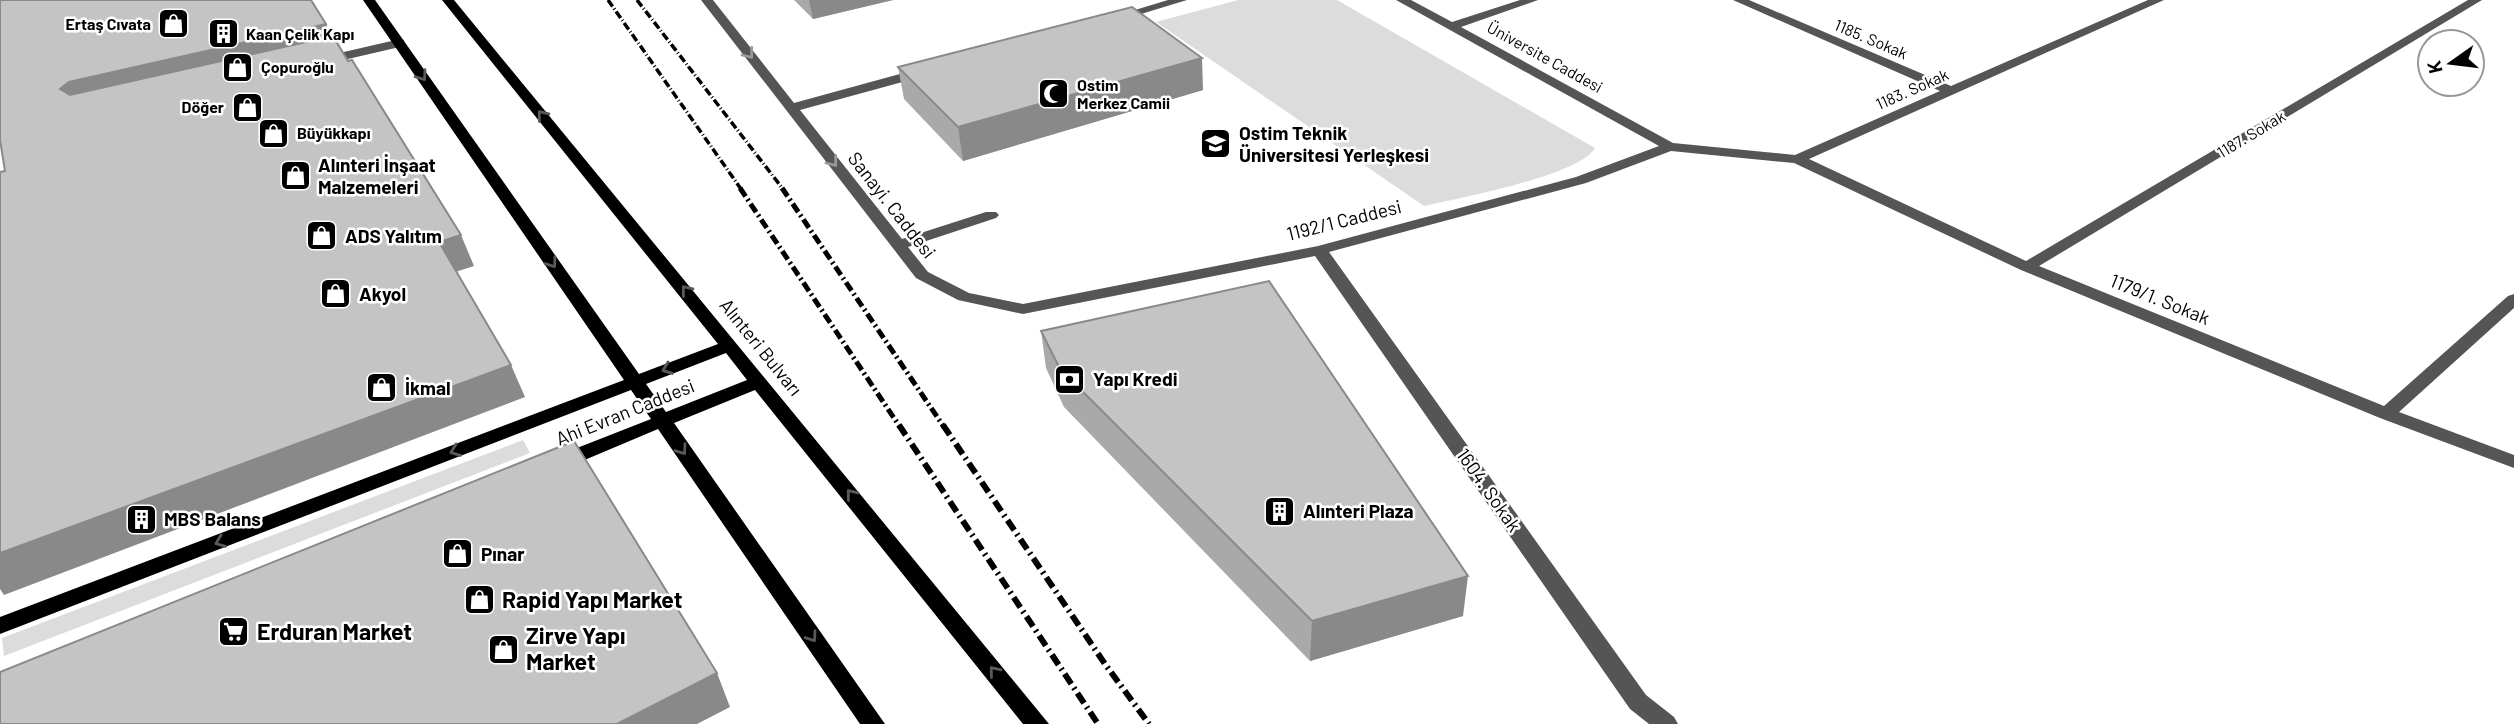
<svg xmlns="http://www.w3.org/2000/svg" width="2514" height="724" font-family="Barlow,sans-serif">
	<style>
		.green { fill: #dcdcdc }
		.lines { fill: none; stroke-linecap: round; stroke-linejoin: round }
		.minor { fill: #555; fill-rule: evenodd }
		.major { fill: #000; fill-rule: evenodd }
		.rail-far2 { stroke: #000; stroke-width: 3.5; stroke-dasharray: 8 2.5 1 2.5; stroke-linecap: butt }
		.rail-far1 { stroke: #000; stroke-width: 5; stroke-dasharray: 10 3.5 2 3.5; stroke-linecap: butt }
		.rail { stroke: #000; stroke-width: 6; stroke-dasharray: 12 4.5 2 4.5; stroke-linecap: butt }
		.wall { fill: #a9a9a9 }
		.shaded-wall { fill: #898989 }
		.building { fill: #c4c4c4; stroke: #898989; stroke-width: 2 }
		.oneway { stroke: #999 }
		.oneway2 { stroke: #595959 }
		.labels { text-anchor: middle; stroke-width: 5; stroke-linejoin: round; paint-order: stroke }
		.far-poi-label { font-size: 16px; font-weight: bold; fill: #000; stroke: #fff; text-anchor: start }
		.far-street-label { font-size: 16px; fill: #000; stroke: #fff }
		.poi-label { font-size: 19px; font-weight: bold; fill: #000; stroke: #fff; text-anchor: start }
		.street-label { font-size: 19px; fill: #000; stroke: #fff }
		.near-poi-label { font-size: 23px; font-weight: bold; fill: #000; stroke: #fff; text-anchor: start }
	</style>
	<rect width="100%" height="100%" fill="#fff"/>
	<!-- green -->
	<path class="green" d="M1238 0H1337L1595 148C1579 176 1458 198 1424 206L1156 22Z
		M523 440 530 453 4 656 2 638Z"/>
	<g class="lines">
		<!-- minor -->
		<path class="minor" d="M701 0H713L794 103 918 69H928V75L800 110 902 239 986 212H996L999 215 996 218 908 247 928 272 969 293 1023 304 1318 246 1576 177 1659 146 1396 0H1411L1452 22 1520 0H1538L1461 27 1673 143 1795 155 1940 91 1733 0H1749L1951 86 2148 0H2164L1809 159 2026 261 2468 0H2482L2039 266 2384 406 2508 296 2514 294V308L2399 412 2514 455V468L2380 418 2021 270 1794 163 1671 151 1586 183 1329 252 1646 695 1674 717 1678 724H1649L1630 709 1315 256 1023 314 958 300 916 278Z
			M1168 0H1187L1118 21 1112 17Z
			M400 39 404 40V46L322 65 316 61 318 58Z"/>
		<!-- major -->
		<path class="major" d="M363 0H375L639 374 718 344 442 0H454L1049 724H1023L755 390 674 423 885 724H860L658 429 568 467H554L551 462 554 457 651 419 631 390 0 634V617L624 380ZM726 353 747 380 666 412 646 384Z"/>
		<!-- rail-far2 -->
		<path class="rail-far2" d="M608 0 741 189
			M637 0 783 189"/>
		<!-- rail-far1 -->
		<path class="rail-far1" d="M740 188 900 427
			M782 188 944 427"/>
		<!-- rail -->
		<path class="rail" d="M899 425 1098 724
			M943 425 1105 664 1149 724"/>
	</g>
	<!-- wall -->
	<path class="wall" d="M794 0H893L813 19Z
		M898 67 1203 90 963 161 904 99Z
		M1041 331 1463 616 1310 661 1064 407 1046 368Z"/>
	<!-- shaded-wall -->
	<path class="shaded-wall" d="M809 0H893L813 19Z
		M326 24 337 51 77 117 60 89 69 82Z
		M1202 58 1203 90 963 161 958 127Z
		M461 235 474 266 452 273 439 242Z
		M511 365 525 397 4 595 0 589V553Z
		M1468 576 1463 616 1310 661 1312 621Z
		M717 673 730 707 697 724H617Z"/>
	<!-- building -->
	<path class="building" d="M0 0H311L326 24 69 82 60 89 70 95 333 36 348 61 352 60 461 235 439 242 511 365 0 553V172L5 171 0 140Z
		M1132 7 1202 58 958 127 898 67Z
		M1269 281 1468 576 1312 621 1060 369 1041 331Z
		M574 441 717 673 617 724H0V672Z"/>
	<!-- one-way arrows -->
	<defs><path id="oneway-chevron" d="M-2-3.5L2.5 0L-2 3.5" fill="none" stroke-width="1.6" stroke-linecap="round" stroke-linejoin="round" transform="scale(1.75)"/></defs>
	<g class="oneway">
		<use href="#oneway-chevron" transform="translate(749 54) rotate(52)"/>
		<use href="#oneway-chevron" transform="translate(833 162) rotate(52)"/>
	</g>
	<g class="oneway2">
		<use href="#oneway-chevron" transform="translate(422 76) rotate(55)"/>
		<use href="#oneway-chevron" transform="translate(542 115) rotate(-129)"/>
		<use href="#oneway-chevron" transform="translate(552 263) rotate(55)"/>
		<use href="#oneway-chevron" transform="translate(686 290) rotate(-129)"/>
		<use href="#oneway-chevron" transform="translate(667 369) rotate(159)"/>
		<use href="#oneway-chevron" transform="translate(682 450) rotate(55)"/>
		<use href="#oneway-chevron" transform="translate(455 451) rotate(159)"/>
		<use href="#oneway-chevron" transform="translate(851 494) rotate(-129)"/>
		<use href="#oneway-chevron" transform="translate(220 542) rotate(159)"/>
		<use href="#oneway-chevron" transform="translate(812 637) rotate(55)"/>
		<use href="#oneway-chevron" transform="translate(994 671) rotate(-129)"/>
	</g>
	<!-- icons -->
	<defs>
		<symbol id="shop-square" viewBox="-11 -11 22 22"><rect x="-9" y="-9" width="18" height="18" rx="4" fill="#000" stroke="#fff"/><path d="M-5-2.5h2.3a2.7 3.5 0 0 1 5.4 0H5L5.5 6h-11ZM-1.5-2.5h3a1.5 2.3 0 0 0-3 0Z" fill="#fff"/></symbol>
		<symbol id="building-square" viewBox="-11 -11 22 22"><rect x="-9" y="-9" width="18" height="18" rx="4" fill="#000" stroke="#fff"/><path d="M-4-6H4V6H1V3H-1V6H-4ZM-2.5-4.3h1.7v1.8h-1.7ZM.8-4.3h1.7v1.8H.8ZM-2.5-1h1.7V.8h-1.7ZM.8-1h1.7V.8H.8Z" fill="#fff"/></symbol>
		<symbol id="mosque-square" viewBox="-11 -11 22 22"><rect x="-9" y="-9" width="18" height="18" rx="4" fill="#000" stroke="#fff"/><path d="M3.5-4.9A6 6 0 1 0 3.5 4.9A5 5 0 1 1 3.5-4.9Z" fill="#fff"/></symbol>
		<symbol id="university-square" viewBox="-11 -11 22 22"><rect x="-9" y="-9" width="18" height="18" rx="4" fill="#000" stroke="#fff"/><path d="M0-5L7-2L0 1L-7-2ZM-4 1L0 2.5L4 1V4Q0 6-4 4Z" fill="#fff"/></symbol>
		<symbol id="bank-square" viewBox="-11 -11 22 22"><rect x="-9" y="-9" width="18" height="18" rx="4" fill="#000" stroke="#fff"/><path d="M-6-4H6V4H-6ZM0-2.3a2.3 2.3 0 1 0 0 4.6a2.3 2.3 0 1 0 0-4.6Z" fill="#fff"/></symbol>
		<symbol id="supermarket-square" viewBox="-11 -11 22 22"><rect x="-9" y="-9" width="18" height="18" rx="4" fill="#000" stroke="#fff"/><path d="M-6-5.5h2.5l.6 2H6L4.5 2H-2.5L-4.4-4H-6ZM-1.5 3.2a1.3 1.3 0 1 0 .1 0ZM3 3.2a1.3 1.3 0 1 0 .1 0Z" fill="#fff"/></symbol>
	</defs>
	<g fill-rule="evenodd">
		<use href="#shop-square" x="156" y="6" width="35" height="35"/>
		<use href="#building-square" x="206" y="16" width="35" height="35"/>
		<use href="#shop-square" x="220" y="50" width="35" height="35"/>
		<use href="#mosque-square" x="1036" y="76" width="35" height="35"/>
		<use href="#shop-square" x="230" y="90" width="35" height="35"/>
		<use href="#shop-square" x="256" y="116" width="35" height="35"/>
		<use href="#university-square" x="1198" y="126" width="35" height="35"/>
		<use href="#shop-square" x="278" y="158" width="35" height="35"/>
		<use href="#shop-square" x="304" y="218" width="35" height="35"/>
		<use href="#shop-square" x="318" y="276" width="35" height="35"/>
		<use href="#bank-square" x="1052" y="362" width="35" height="35"/>
		<use href="#shop-square" x="364" y="370" width="35" height="35"/>
		<use href="#building-square" x="1262" y="494" width="35" height="35"/>
		<use href="#building-square" x="124" y="502" width="35" height="35"/>
		<use href="#shop-square" x="440" y="536" width="35" height="35"/>
		<use href="#shop-square" x="462" y="582" width="35" height="35"/>
		<use href="#supermarket-square" x="216" y="614" width="35" height="35"/>
		<use href="#shop-square" x="486" y="632" width="35" height="35"/>
	</g>
	<g class="labels">
		<!-- far-poi labels -->
		<g class="far-poi-label">
			<text x="151" y="30" text-anchor="end">Ertaş Cıvata</text>
			<text x="246" y="40">Kaan Çelik Kapı</text>
			<text x="261" y="73">Çopuroğlu</text>
			<text x="1077" y="91">Ostim<tspan x="1077" dy="18">Merkez Camii</tspan></text>
			<text x="224" y="113" text-anchor="end">Döğer</text>
			<text x="297" y="139">Büyükkapı</text>
		</g>
		<!-- far-street labels -->
		<g class="far-street-label">
			<text transform="translate(1871 39) rotate(23)" y="6">1185. Sokak</text>
			<text transform="translate(1545 57) rotate(29)" y="6">Üniversite Caddesi</text>
			<text transform="translate(1912 89) rotate(-24)" y="6">1183. Sokak</text>
			<text transform="translate(2251 134) rotate(-31)" y="6">1187. Sokak</text>
		</g>
		<!-- poi labels -->
		<g class="poi-label">
			<text x="1239" y="140">Ostim Teknik<tspan x="1239" dy="22">Üniversitesi Yerleşkesi</tspan></text>
			<text x="318" y="172">Alınteri İnşaat<tspan x="318" dy="22">Malzemeleri</tspan></text>
			<text x="345" y="243">ADS Yalıtım</text>
			<text x="359" y="301">Akyol</text>
			<text x="1093" y="386">Yapı Kredi</text>
			<text x="405" y="395">İkmal</text>
			<text x="1303" y="518">Alınteri Plaza</text>
			<text x="164" y="526">MBS Balans</text>
			<text x="481" y="561">Pınar</text>
		</g>
		<!-- street labels -->
		<g class="street-label">
			<text transform="translate(892 205) rotate(52)" y="7">Sanayi. Caddesi</text>
			<text transform="translate(1344 220) rotate(-14)" y="7">1192/1 Caddesi</text>
			<text transform="translate(2160 299) rotate(22)" y="7">1179/1. Sokak</text>
			<text transform="translate(761 347) rotate(51)" y="7">Alınteri Bulvarı</text>
			<text transform="translate(625 412) rotate(-22)" y="7">Ahi Evran Caddesi</text>
			<text transform="translate(1489 490) rotate(55)" y="7">1604. Sokak</text>
		</g>
		<!-- near-poi labels -->
		<g class="near-poi-label">
			<text x="502" y="608">Rapid Yapı Market</text>
			<text x="257" y="640">Erduran Market</text>
			<text x="526" y="644">Zirve Yapı<tspan x="526" dy="26">Market</tspan></text>
		</g>
	</g>
	<!-- north arrow -->
	<g transform="translate(2451 63) rotate(256)"><circle r="33" fill="#ffffff" stroke="#999999" stroke-width="2"/>
	<path d="M0-5L12 26L0 18L-12 26Z" fill="#000000"/>
	<text y="-10" font-size="19" font-weight="bold" text-anchor="middle" fill="#000000">K</text>
	</g>
</svg>
